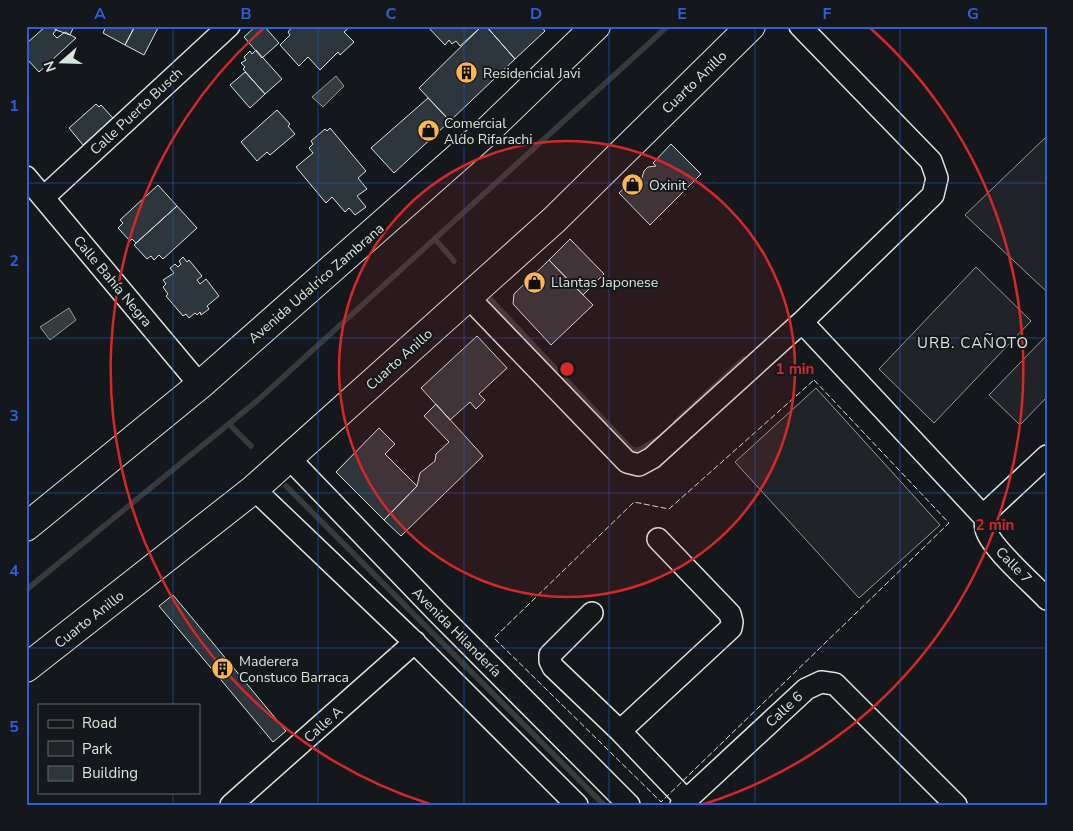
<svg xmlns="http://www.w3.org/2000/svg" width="1073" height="831" font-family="'Nunito Sans',sans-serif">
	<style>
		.green { fill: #202428; stroke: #939e99 }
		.water { fill: #363b3e; stroke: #939e99 }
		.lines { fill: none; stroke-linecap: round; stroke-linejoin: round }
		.stream { stroke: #363b3e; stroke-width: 5.5 }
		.building { fill: #2c363c; stroke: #d8e6dc }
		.minor-casing { stroke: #d8e6dc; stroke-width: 24 }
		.highway-casing { stroke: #d8e6dc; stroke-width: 30 }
		.minor { stroke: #14181c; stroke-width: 21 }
		.highway { stroke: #14181c; stroke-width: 28 }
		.fence { stroke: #d8e6dc; stroke-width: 1; stroke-dasharray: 6 2.5; stroke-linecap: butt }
		.grid { fill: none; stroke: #305dd8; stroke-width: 1; stroke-opacity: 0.55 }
		.ring { fill: none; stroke: #d62828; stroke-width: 2.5 }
		.labels { text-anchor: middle; stroke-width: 4; stroke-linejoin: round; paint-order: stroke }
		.poi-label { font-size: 14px; fill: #d8e6dc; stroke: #14181c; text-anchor: start }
		.street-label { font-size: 14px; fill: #d8e6dc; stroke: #14181c }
		.neighbourhood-label { font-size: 15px; letter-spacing: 1px; fill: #d8e6dc; stroke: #14181c }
		.centre { fill: #d62828; stroke: #14181c; stroke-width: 2.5 }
		.ring-label { font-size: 15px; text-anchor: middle; font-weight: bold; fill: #d62828; stroke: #14181c; stroke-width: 4; stroke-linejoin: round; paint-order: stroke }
		.neatline { fill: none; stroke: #305dd8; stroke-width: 2 }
		.grid-label { font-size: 16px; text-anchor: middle; font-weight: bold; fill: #305dd8 }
	</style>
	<rect width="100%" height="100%" fill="#14181c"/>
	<!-- green -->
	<path class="green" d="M1047 136V292L965 215Z
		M976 267 1031 321 934 423 879 369Z
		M1047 335V397L1020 425 989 395Z
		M816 388 940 525 859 598 735 462Z"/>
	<!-- water -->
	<path class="water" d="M336 76 344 86 323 107 312 97Z
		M69 308 76 320 50 340 40 327Z"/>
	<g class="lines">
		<!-- stream -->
		<path class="stream" d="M435 239 454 261
			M490 299 632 450H639L658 439
			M676 422 744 359
			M229 424 251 446
			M286 486 604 805
			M26 590 258 400 668 26"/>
	</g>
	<!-- building -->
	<path class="building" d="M46 26H50L56 30 53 34 57 38 65 32 76 38 39 72 26 58V44Z
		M58 26H74L70 35 56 30Z
		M106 26H135L125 45 103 33Z
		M135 26H159L144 55 125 45Z
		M256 26H264L279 43 262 58 244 37Z
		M293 26H351L344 32 354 42 340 55 338 52 320 70 308 57 299 66 280 45 290 35 288 32Z
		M427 26H482L460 46 456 41 452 44 449 40 445 45Z
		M482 26H486L515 59 450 121 419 88Z
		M486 26H541L545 31 515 59Z
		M256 50 282 79 265 94 243 69 245 67 241 63 246 60 244 57 250 51 252 54Z
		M245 72 265 94 250 108 230 85Z
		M428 98 450 121 394 173 371 148Z
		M96 104 99 107 101 105 113 118 83 145 69 128Z
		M277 110 290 124 288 126 295 134 270 155 267 152 257 161 241 142Z
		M330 128 366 171 358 178 367 189 357 196 366 207 355 215 349 208 345 212 332 197 326 203 296 167 313 153 309 148 313 144 311 141 325 129 327 131Z
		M671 144 701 174 650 225 619 193 636 177 641 181 644 171 648 167 656 166 653 163Z
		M158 185 177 206 136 243 132 239 130 241 118 228 123 223 120 220Z
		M177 206 197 228 163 259 159 255 154 260 151 256 147 259 134 245Z
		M570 239 604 274 583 295 549 260Z
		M183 257 187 262 189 260 202 276 197 280 200 284 206 279 219 296 207 306 209 309 201 315 200 312 197 315 195 313 189 318 186 314 183 316 166 296 168 294 163 287 166 284 163 280 174 273 170 268 175 264 178 267 181 264 179 261Z
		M549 260 593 305 551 345 513 304 514 294Z
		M477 336 507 368 479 394 485 400 476 409 470 402 450 420 421 388Z
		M436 404 483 456 401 536 384 520 417 486 420 473 435 461 436 454 449 442 424 416Z
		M379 428 395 444 385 454 417 486 384 520 336 472Z
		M173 595 286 731 273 742 159 606Z"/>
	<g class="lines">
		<defs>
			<path id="minor" d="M26 177 200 385
				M44 197 229 26
				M468 297 627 462 639 465 652 458 802 322 933 195 937 178 931 161 800 26
				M802 322 986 519
				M1047 456 989 510C987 516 984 522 986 529 989 546 1033 584 1047 599
				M288 457 437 612 629 805
				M254 489 409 637 577 805
				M592 613 550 655V661L553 667 620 731 686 800
				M620 731 731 628 732 622 730 614 658 539
				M231 805 415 642
				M681 805 806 689 821 682 835 684 956 805"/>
			<path id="highway" d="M26 527 200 385 481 137 596 26
				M26 668 254 489 554 220 751 26"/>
		</defs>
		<!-- minor casing -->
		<use href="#minor" class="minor-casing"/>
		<!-- highway casing -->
		<use href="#highway" class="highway-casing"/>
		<!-- minor -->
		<use href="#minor" class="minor"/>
		<!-- highway -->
		<use href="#highway" class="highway"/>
		<!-- fence -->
		<path class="fence" d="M814 380 949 523 661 802 494 638 634 502 669 509Z"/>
	</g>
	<!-- grid -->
	<path class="grid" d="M173 26V705M318 26V805M464 26V805M609 26V805M755 26V805M900 26V805M26 183H1047M26 338H1047M26 493H1047M26 648H1047M173 792V805"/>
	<!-- distance rings -->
	<circle cx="567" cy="369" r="228" fill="#d62828" fill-opacity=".12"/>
	<g class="ring">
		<circle cx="567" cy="369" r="228"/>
		<path d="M430 804A456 456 0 0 1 265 27M869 27A456 456 0 0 1 704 804"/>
	</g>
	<!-- icons -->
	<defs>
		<symbol id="building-disc" viewBox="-11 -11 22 22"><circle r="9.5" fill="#ffb74d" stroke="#14181c"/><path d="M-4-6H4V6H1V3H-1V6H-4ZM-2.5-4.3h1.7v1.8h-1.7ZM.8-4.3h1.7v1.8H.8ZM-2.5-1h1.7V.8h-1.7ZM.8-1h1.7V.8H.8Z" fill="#111"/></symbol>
		<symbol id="shop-disc" viewBox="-11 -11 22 22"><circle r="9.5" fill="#ffb74d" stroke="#14181c"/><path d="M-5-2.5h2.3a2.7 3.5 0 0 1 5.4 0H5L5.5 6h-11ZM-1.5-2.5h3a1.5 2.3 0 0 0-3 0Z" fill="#111"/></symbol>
	</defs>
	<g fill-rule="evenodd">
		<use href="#building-disc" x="454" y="60" width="25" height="25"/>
		<use href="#shop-disc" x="416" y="118" width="25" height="25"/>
		<use href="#shop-disc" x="620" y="172" width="25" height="25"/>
		<use href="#shop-disc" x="522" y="270" width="25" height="25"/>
		<use href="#building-disc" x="210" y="656" width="25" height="25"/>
	</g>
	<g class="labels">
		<!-- poi labels -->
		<g class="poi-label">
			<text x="483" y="78">Residencial Javi</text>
			<text x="444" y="128">Comercial<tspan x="444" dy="16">Aldo Rifarachi</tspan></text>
			<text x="649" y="190">Oxinit</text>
			<text x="551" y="287">Llantas Japonese</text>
			<text x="239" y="666">Maderera<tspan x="239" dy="16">Constuco Barraca</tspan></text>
		</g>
		<!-- street labels -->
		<g class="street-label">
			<text transform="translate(694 82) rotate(-44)" y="5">Cuarto Anillo</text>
			<text transform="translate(136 111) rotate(-43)" y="5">Calle Puerto Busch</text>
			<text transform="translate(113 281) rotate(50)" y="5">Calle Bahía Negra</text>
			<text transform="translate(316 283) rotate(-41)" y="5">Avenida Udalrico Zambrana</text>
			<text transform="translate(399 359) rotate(-42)" y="5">Cuarto Anillo</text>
			<text transform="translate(1014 565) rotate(46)" y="5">Calle 7</text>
			<text transform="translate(89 619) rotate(-38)" y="5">Cuarto Anillo</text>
			<text transform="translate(457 632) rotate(45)" y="5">Avenida Hilandería</text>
			<text transform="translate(784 709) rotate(-43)" y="5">Calle 6</text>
			<text transform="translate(323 724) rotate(-42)" y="5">Calle A</text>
		</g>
		<!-- neighbourhood labels -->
		<g class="neighbourhood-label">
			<text x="973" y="348">URB. CAÑOTO</text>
		</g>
	</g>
	<circle cx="567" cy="369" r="8" class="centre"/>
	<g class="ring-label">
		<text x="795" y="374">1 min</text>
		<text x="995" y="530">2 min</text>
	</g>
	<!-- border -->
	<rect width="1073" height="831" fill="none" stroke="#14181c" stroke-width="55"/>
	<!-- legend -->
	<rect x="38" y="704" width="162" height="90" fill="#14181c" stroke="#626a69"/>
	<rect x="48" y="720" width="25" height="8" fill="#14181c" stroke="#626a69"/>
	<text x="82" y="728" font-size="15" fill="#d8e6dc">Road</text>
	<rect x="48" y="741" width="25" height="15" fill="#202428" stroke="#626a69"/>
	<text x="82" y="754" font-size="15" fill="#d8e6dc">Park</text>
	<rect x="48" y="766" width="25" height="15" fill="#2c363c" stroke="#626a69"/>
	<text x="82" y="778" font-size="15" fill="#d8e6dc">Building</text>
	<!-- north arrow -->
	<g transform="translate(62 62) rotate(250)" stroke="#14181c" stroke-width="4" paint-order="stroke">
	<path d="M0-4L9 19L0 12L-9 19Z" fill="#d8e6dc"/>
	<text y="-8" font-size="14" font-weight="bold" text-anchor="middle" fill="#d8e6dc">N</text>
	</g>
	<rect x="28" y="28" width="1018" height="776" class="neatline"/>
	<g class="grid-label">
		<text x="100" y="19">A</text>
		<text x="246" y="19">B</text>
		<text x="391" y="19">C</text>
		<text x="536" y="19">D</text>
		<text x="682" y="19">E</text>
		<text x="827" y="19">F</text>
		<text x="973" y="19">G</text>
		<text x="14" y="111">1</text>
		<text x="14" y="266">2</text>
		<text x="14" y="421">3</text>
		<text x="14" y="576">4</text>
		<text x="14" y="732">5</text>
	</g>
</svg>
